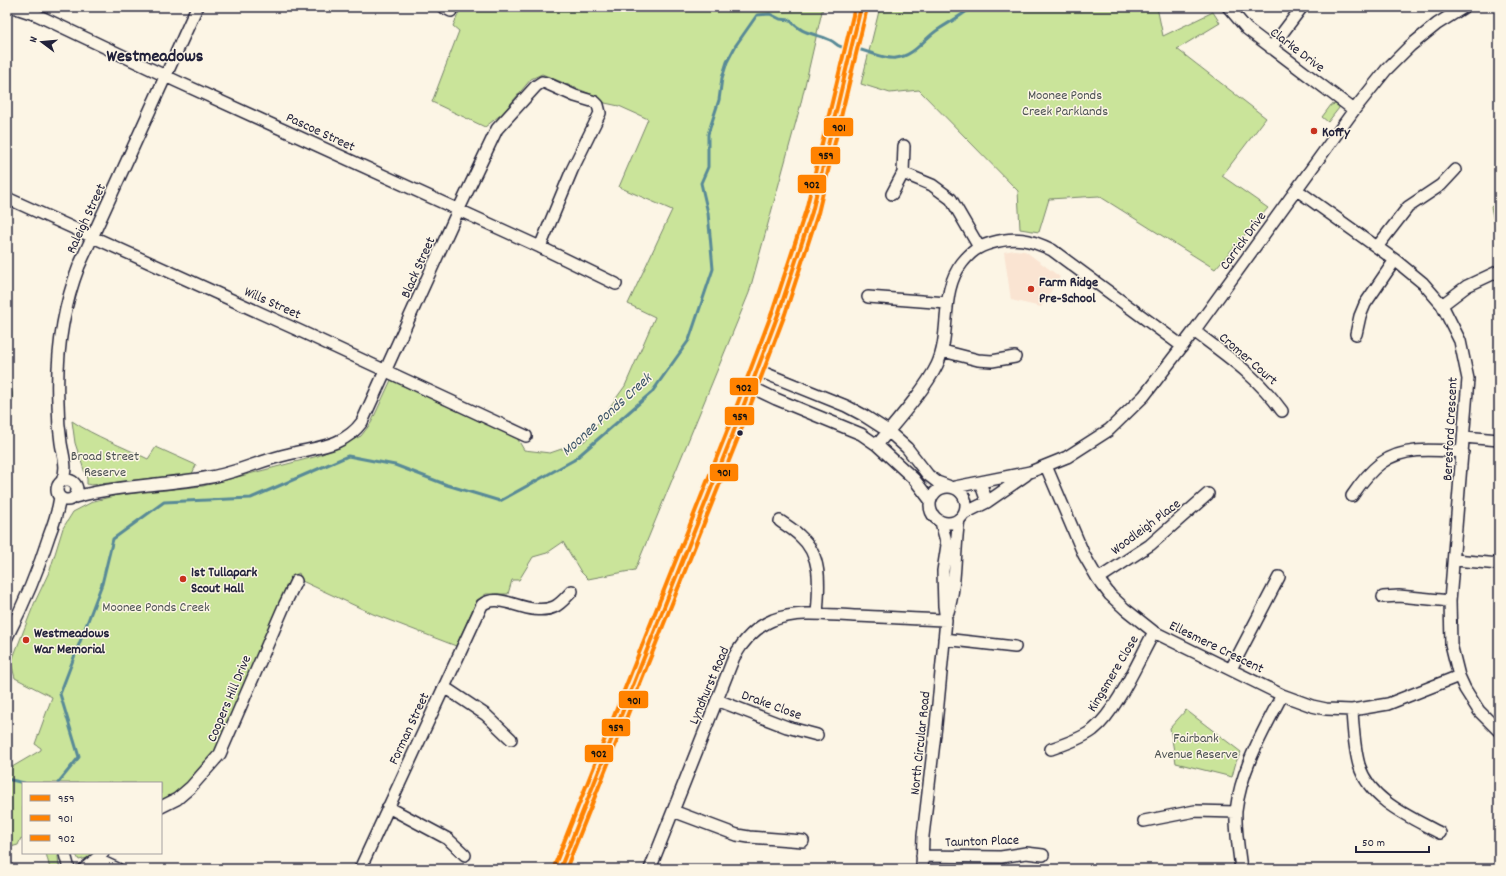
<svg xmlns="http://www.w3.org/2000/svg" width="1506" height="876" font-family="Dekko,sans-serif">
	<style>
		.built { fill: #fae4d2 }
		.green { fill: #cae49a; stroke: #76836a }
		.lines { fill: none; stroke-linecap: round; stroke-linejoin: round }
		.stream { stroke: #598a97; stroke-width: 3 }
		.minor-casing { stroke: #22223b; stroke-width: 14 }
		.major-casing { stroke: #22223b; stroke-width: 17 }
		.minor { stroke: #fcf5e5; stroke-width: 11 }
		.major { stroke: #fcf5e5; stroke-width: 14 }
		.bus-1-casing { stroke: #fcf5e5; stroke-width: 7 }
		.bus-2-casing { stroke: #fcf5e5; stroke-width: 7 }
		.bus-3-casing { stroke: #fcf5e5; stroke-width: 7 }
		.bus-1 { stroke: #ff8200; stroke-width: 4 }
		.bus-2 { stroke: #ff8200; stroke-width: 4 }
		.bus-3 { stroke: #ff8200; stroke-width: 4 }
		.poi-dot { fill: #c8321e; stroke: #fcf5e5; stroke-width: 1.5 }
		.bus-dot { fill: #22223b; stroke: #fcf5e5; stroke-width: 1.5 }
		.labels { text-anchor: middle; stroke-width: 3; stroke-linejoin: round; paint-order: stroke }
		.street-label { font-size: 14px; fill: #22223b; stroke: #fcf5e5 }
		.park-label { font-size: 14px; fill: #4c5253; stroke: #fcf5e5 }
		.poi-label { font-size: 14px; font-weight: bold; fill: #22223b; stroke: #fcf5e5; text-anchor: start }
		.water-label { font-size: 15px; font-style: italic; fill: #3e5669; stroke: #fcf5e5 }
		.district-label { font-size: 18px; font-weight: bold; fill: #22223b; stroke: #fcf5e5 }
		.line-badge { stroke: #fcf5e5; stroke-width: 1.5 }
		.pale-badge-label { font-size: 11px; text-anchor: middle; font-weight: bold; fill: #111 }
	</style>
	<rect width="100%" height="100%" fill="#fcf5e5"/>
	<filter id="ink" filterUnits="userSpaceOnUse"><feTurbulence type="fractalNoise" baseFrequency=".025" numOctaves="2"/><feDisplacementMap in="SourceGraphic" scale="8" xChannelSelector="R" yChannelSelector="G"/><feConvolveMatrix kernelMatrix="1 2 1 2 8 2 1 2 1" color-interpolation-filters="sRGB"/></filter>
	<g filter="url(#ink)">
		<!-- built -->
		<path class="built" d="M1014 250 1025 251 1060 277 1041 307 1011 300 1004 252Z"/>
		<!-- green -->
		<path class="green" d="M459 7H823L800 107 749 293 635 570 588 579 581 572 563 542 547 553 533 557 519 580H512L508 594H486L477 600 456 646 373 614 302 581 299 573 291 577 213 755 195 776 176 794 161 801V783H23V839L21 838 18 845 7 848V770L41 750V748L35 744 52 697 15 678 11 663 34 604 50 570 63 528 73 512 94 501 118 495 203 486 318 456 361 436 371 423 391 380 517 438 524 450 550 453 585 441 625 386 655 317 628 304 672 210 619 187 648 119 619 106 605 103 600 98 542 74 531 79 503 113 485 127 432 102 459 31 453 26 461 8Z
			M880 7H1157L1163 36 1213 12 1220 23 1177 49 1266 118 1222 176 1268 208 1215 269 1099 196 1049 199 1039 232 1020 229 1018 191 919 90 890 93 861 84Z
			M1336 104 1339 106V108L1328 122 1322 117 1331 105Z
			M1499 199V246L1491 207Z
			M7 378 9 379C12 390 16 400 7 410Z
			M72 421C96 437 122 446 148 459L156 447 196 465 192 474 91 485 87 484V479L75 443Z
			M1186 710 1241 752 1236 762 1232 777 1176 763 1170 728Z
			M46 853H71L58 856 59 869H50Z
			M75 853H96L92 857 79 860Z"/>
		<g class="lines">
			<!-- stream -->
			<path class="stream" d="M855 49C868 50 883 60 896 58 915 56 924 38 939 29 950 22 961 16 972 7
				M7 779 24 783
				M58 783 79 757 60 694 102 584 113 539 164 502 251 498 348 456 395 465 447 485 500 501 574 460 652 392 689 340 713 269 708 213 701 183 708 167V134L719 100 722 78 727 62 736 45 757 15 770 14 780 19 790 20C804 36 813 32 830 40 838 44 836 47 847 48"/>
			<defs>
				<path id="minor" d="M13 7 37 15 176 81 540 247 616 284
					M443 7 451 11
					M1228 7 1247 29 1354 110
					M1271 48 1302 7
					M903 173 932 185 951 199 979 247
					M1297 190 1395 260 1423 283 1442 305 1460 341 1468 379 1450 601 1451 644 1459 676 1465 689 1479 711 1499 731
					M892 194 903 173 904 146
					M7 198 300 331 526 436
					M1377 247 1408 207 1441 185 1455 170
					M868 297 947 303
					M1442 305 1467 286 1499 271
					M1194 331C1227 356 1257 376 1282 411
					M1356 334 1360 316 1365 304 1395 260
					M943 351 978 360 992 361 1015 357
					M757 370 846 406 863 415 888 431 907 448 928 475 937 482 948 486
					M751 387 776 399 861 434 877 445 914 479 930 500
					M1464 437 1499 440
					M877 445C895 423 925 390 937 365 952 332 939 292 962 263 971 252 977 247 991 243 1015 236 1030 239 1052 250L1182 346
					M1046 466 1084 555 1098 579 1110 595 1125 609 1154 632 1282 695 1312 706 1326 709 1352 710 1388 704 1459 676
					M57 490a10 10 0 1 1 20 0a10 10 0 1 1-20 0Z
					M62 481C68 468 63 456 61 443 59 430 58 416 58 403 56 356 62 310 79 266L197 7
					M980 482 987 502
					M930 505a18 18 0 1 1 36 0a18 18 0 1 1-36 0Z
					M955 487 1030 472 1067 457 1109 430 1144 396 1194 331 1354 110 1386 70 1410 46 1437 24 1464 7
					M1352 496C1360 484 1369 472 1381 463 1404 446 1436 450 1463 452
					M75 497C120 485 166 485 211 477 238 472 262 460 289 454 317 447 344 447 362 422L456 215 497 129 536 86 542 82 546 83 575 96 595 102 598 105 600 113 572 170 540 247
					M965 513 987 502 1026 475
					M780 521C787 526 794 530 800 536 823 556 819 587 817 614
					M1455 560 1499 564
					M1098 579 1150 545 1208 494
					M1383 597 1399 596 1450 601
					M948 612C957 582 954 550 959 519
					M7 637C24 604 38 571 49 536 54 523 58 511 60 497
					M944 639 1015 647
					M1231 669 1279 577
					M444 687 486 715 511 739
					M717 700 787 727 817 735
					M1352 710C1353 728 1354 747 1359 765 1370 801 1410 817 1440 833
					M1051 749C1065 744 1081 739 1093 730 1117 711 1139 659 1154 632
					M161 807 177 799 191 787 220 754 285 604 296 581
					M388 807 448 839 465 855
					M673 811 737 835 749 837 803 841
					M1144 821 1195 811 1236 812
					M65 854 69 869
					M922 856 1001 857 1026 853 1043 855
					M96 859 118 869
					M84 869 103 853
					M360 869 482 605C500 590 528 618 554 607 561 604 567 596 572 591
					M650 869 734 657C743 641 756 627 773 620 799 610 828 615 854 616 885 617 915 619 946 620
					M922 869 923 836 936 725 946 620 944 606 943 571 947 545 941 522
					M1241 869C1239 852 1235 828 1236 811 1241 769 1263 732 1282 695"/>
				<path id="major" d="M560 869 732 436 779 312 812 212 861 7"/>
			</defs>
			<!-- minor casing -->
			<use href="#minor" class="minor-casing"/>
			<!-- major casing -->
			<use href="#major" class="major-casing"/>
			<!-- minor -->
			<use href="#minor" class="minor"/>
			<!-- major -->
			<use href="#major" class="major"/>
			<defs>
				<path id="bus-1" d="M560 869 732 436 779 312 812 212 861 7"/>
				<path id="bus-2" d="M566 869 738 438 785 314 818 213 867 8"/>
				<path id="bus-3" d="M554 867 726 434 773 310 806 210 855 7"/>
			</defs>
			<!-- bus-1 casing -->
			<use href="#bus-1" class="bus-1-casing"/>
			<!-- bus-2 casing -->
			<use href="#bus-2" class="bus-2-casing"/>
			<!-- bus-3 casing -->
			<use href="#bus-3" class="bus-3-casing"/>
			<!-- bus-1 -->
			<use href="#bus-1" class="bus-1"/>
			<!-- bus-2 -->
			<use href="#bus-2" class="bus-2"/>
			<!-- bus-3 -->
			<use href="#bus-3" class="bus-3"/>
		</g>
	</g>
	<!-- markers -->
	<g class="poi-dot">
		<circle cx="1314" cy="131" r="4"/>
		<circle cx="1031" cy="289" r="4"/>
		<circle cx="183" cy="579" r="4"/>
		<circle cx="26" cy="640" r="4"/>
	</g>
	<circle class="bus-dot" cx="740" cy="433" r="3.5"/>
	<g class="labels">
		<!-- street labels -->
		<g class="street-label">
			<text transform="translate(1298 49) rotate(37)" y="5">Clarke Drive</text>
			<text transform="translate(321 131) rotate(25)" y="5">Pascoe Street</text>
			<text transform="translate(85 218) rotate(-65)" y="5">Raleigh Street</text>
			<text transform="translate(1242 240) rotate(-54)" y="5">Carrick Drive</text>
			<text transform="translate(417 267) rotate(-66)" y="5">Black Street</text>
			<text transform="translate(273 302) rotate(24)" y="5">Wills Street</text>
			<text transform="translate(1249 358) rotate(41)" y="5">Cromer Court</text>
			<text transform="translate(1449 429) rotate(-87)" y="5">Beresford Crescent</text>
			<text transform="translate(1145 526) rotate(-37)" y="5">Woodleigh Place</text>
			<text transform="translate(1217 646) rotate(26)" y="5">Ellesmere Crescent</text>
			<text transform="translate(1112 673) rotate(-59)" y="5">Kingsmere Close</text>
			<text transform="translate(708 685) rotate(-67)" y="5">Lyndhurst Road</text>
			<text transform="translate(228 698) rotate(-67)" y="5">Coopers Hill Drive</text>
			<text transform="translate(772 704) rotate(20)" y="5">Drake Close</text>
			<text transform="translate(408 728) rotate(-65)" y="5">Forman Street</text>
			<text transform="translate(919 743) rotate(-84)" y="5">North Circular Road</text>
			<text transform="translate(982 840) rotate(-2)" y="5">Taunton Place</text>
		</g>
		<!-- park labels -->
		<g class="park-label">
			<text x="1065" y="99">Moonee Ponds<tspan x="1065" dy="16">Creek Parklands</tspan></text>
			<text x="105" y="460">Broad Street<tspan x="105" dy="16">Reserve</tspan></text>
			<text x="156" y="611">Moonee Ponds Creek</text>
			<text x="1196" y="742">Fairbank<tspan x="1196" dy="16">Avenue Reserve</tspan></text>
		</g>
		<!-- poi labels -->
		<g class="poi-label">
			<text x="1322" y="136">Koffy</text>
			<text x="1039" y="286">Farm Ridge<tspan x="1039" dy="16">Pre-School</tspan></text>
			<text x="191" y="576">1st Tullapark<tspan x="191" dy="16">Scout Hall</tspan></text>
			<text x="34" y="637">Westmeadows<tspan x="34" dy="16">War Memorial</tspan></text>
		</g>
		<!-- water labels -->
		<g class="water-label">
			<text transform="translate(606 414) rotate(-42)" y="5">Moonee Ponds Creek</text>
		</g>
		<!-- district labels -->
		<g class="district-label">
			<text x="155" y="61">Westmeadows</text>
		</g>
	</g>
	<g class="line-badge">
		<rect x="823" y="117" width="31" height="20" rx="4" fill="#ff8200"/>
		<rect x="810" y="146" width="31" height="19" rx="4" fill="#ff8200"/>
		<rect x="797" y="174" width="30" height="20" rx="4" fill="#ff8200"/>
		<rect x="729" y="377" width="30" height="19" rx="4" fill="#ff8200"/>
		<rect x="724" y="406" width="31" height="20" rx="4" fill="#ff8200"/>
		<rect x="709" y="463" width="30" height="19" rx="4" fill="#ff8200"/>
		<rect x="618" y="690" width="31" height="19" rx="4" fill="#ff8200"/>
		<rect x="601" y="718" width="30" height="19" rx="4" fill="#ff8200"/>
		<rect x="584" y="744" width="30" height="19" rx="4" fill="#ff8200"/>
	</g>
	<g class="pale-badge-label">
		<text x="839" y="131">901</text>
		<text x="826" y="159">959</text>
		<text x="812" y="188">902</text>
		<text x="744" y="391">902</text>
		<text x="740" y="420">959</text>
		<text x="724" y="476">901</text>
		<text x="634" y="704">901</text>
		<text x="616" y="731">959</text>
		<text x="599" y="757">902</text>
	</g>
	<!-- margin -->
	<rect width="1506" height="876" fill="none" stroke="#fcf5e5" stroke-width="24"/>
	<rect x="12" y="12" width="1482" height="852" fill="none" stroke="#22223b" stroke-width="1.5" filter="url(#ink)"/>
	<!-- legend -->
	<rect x="22" y="782" width="140" height="72" fill="#fcf5e5" stroke="#a5a1a1"/>
	<rect x="30" y="795" width="20" height="6" fill="#ff8200" stroke="#a5a1a1"/>
	<text x="58" y="802" font-size="12" fill="#22223b">959</text>
	<rect x="30" y="815" width="20" height="6" fill="#ff8200" stroke="#a5a1a1"/>
	<text x="58" y="822" font-size="12" fill="#22223b">901</text>
	<rect x="30" y="835" width="20" height="6" fill="#ff8200" stroke="#a5a1a1"/>
	<text x="58" y="842" font-size="12" fill="#22223b">902</text>
	<!-- north arrow -->
	<g transform="translate(42 42) rotate(286)" stroke="#fcf5e5" stroke-width="3" paint-order="stroke">
	<path d="M0-3L7 15L0 10L-7 15Z" fill="#22223b"/>
	<text y="-6" font-size="11" font-weight="bold" text-anchor="middle" fill="#22223b">N</text>
	</g>
	<!-- scale -->
	<path d="M1356 846v6h73v-6" fill="none" stroke="#22223b" stroke-width="2"/>
	<text x="1362" y="846" font-size="12" fill="#22223b" stroke="#fcf5e5" stroke-width="3" paint-order="stroke">50 m</text>
</svg>
